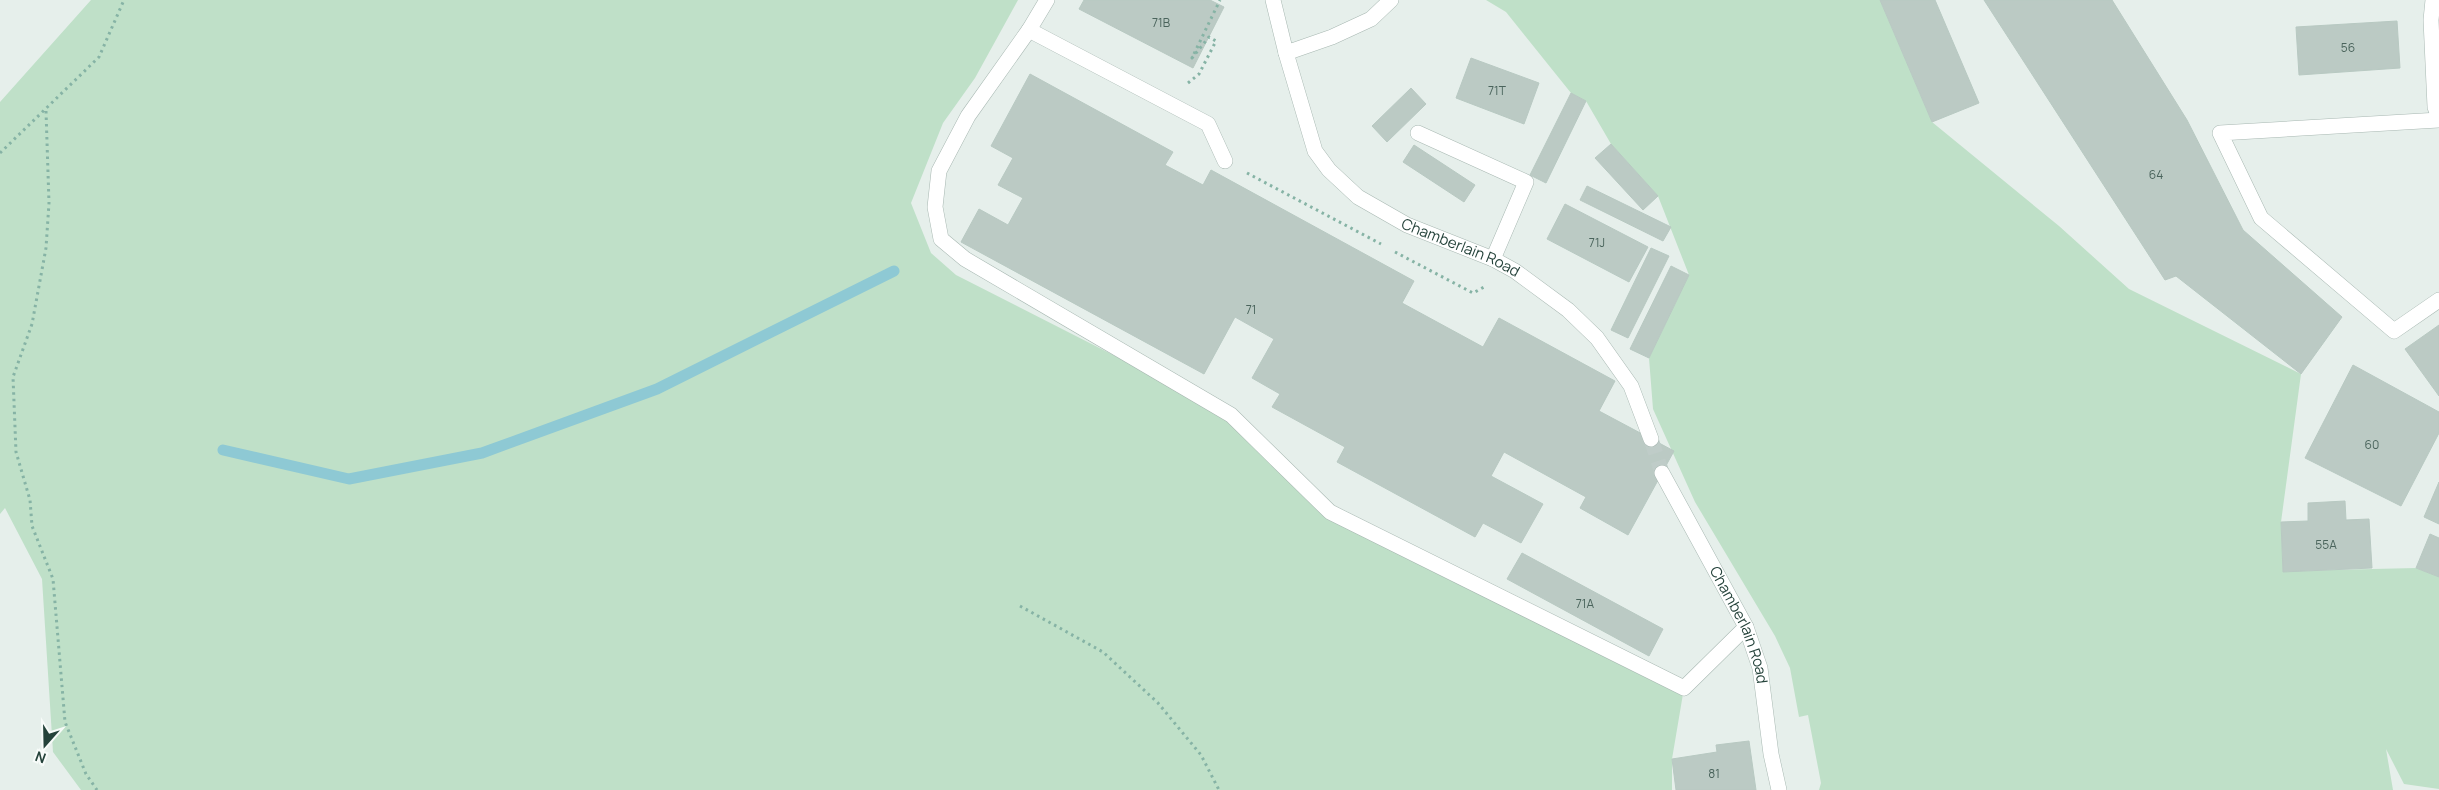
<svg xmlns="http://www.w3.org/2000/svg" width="2439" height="790" font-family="Manrope,sans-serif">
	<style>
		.green { fill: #bfe0c8 }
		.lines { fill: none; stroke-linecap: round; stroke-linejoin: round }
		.stream { stroke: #8ec9d4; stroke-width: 11 }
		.building { fill: #bbcac4; stroke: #b8c9c2 }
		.minor-tunnel { stroke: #bfccc8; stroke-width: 15; stroke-dasharray: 15 8; stroke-linecap: butt }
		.minor-casing { stroke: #a8b8b2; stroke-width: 16 }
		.path { stroke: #86b3a5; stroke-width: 3; stroke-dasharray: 2.5 4; stroke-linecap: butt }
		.minor { stroke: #fff; stroke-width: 15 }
		.labels { text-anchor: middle; stroke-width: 4; stroke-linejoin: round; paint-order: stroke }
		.number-label { font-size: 12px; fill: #4a645c }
		.street-label { font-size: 15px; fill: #24423a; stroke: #f7fbf9 }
	</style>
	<rect width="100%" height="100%" fill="#e6efeb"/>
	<!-- green -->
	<path class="green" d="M91 0H1018L975 78 943 123 911 203 931 253 956 275 1231 415 1330 512 1684 688 1672 759V790H81L53 752 42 579 5 508 0 514V102Z
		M1486 0H1880L1932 122 2059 226 2129 289 2301 374 2281 522 2283 571 2416 568 2439 577V789L2404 784 2386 749 2393 790H1819L1821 783 1808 715 1799 717 1790 668 1775 636 1695 502 1653 409 1649 358 1689 275 1658 196 1611 144 1586 101 1571 93 1506 12Z"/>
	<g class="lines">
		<!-- stream -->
		<path class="stream" d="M223 450 349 479 482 453 657 389 894 271"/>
	</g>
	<!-- building -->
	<path class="building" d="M1084 0H1210L1224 7 1193 68 1079 9Z
		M1880 0H1935L1979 103 1932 122Z
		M1984 0H2112L2187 120 2243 230 2342 317 2301 374 2176 276 2165 280Z
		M2397 21 2400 68 2299 75 2296 27Z
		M1471 58 1539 83 1524 124 1456 98Z
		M1030 74 1173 152 1165 165 1203 185 1211 170 1414 281 1402 303 1483 347 1499 318 1615 381 1599 411 1674 451 1628 535 1580 508 1586 497 1504 452 1491 476 1543 504 1521 543 1483 523 1475 537 1337 462 1345 447 1272 407 1280 394 1252 378 1274 339 1235 317 1204 374 961 242 979 209 1008 225 1023 198 998 185 1013 158 991 146Z
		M1411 88 1426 104 1387 142 1372 126Z
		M1571 93 1586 101 1546 183 1530 175Z
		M1611 144 1658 196 1643 210 1595 158Z
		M1414 145 1475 185 1464 202 1403 162Z
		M1587 186 1671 227 1663 241 1580 200Z
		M1565 204 1648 247 1629 282 1547 239Z
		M1651 248 1669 256 1628 338 1611 330Z
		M1671 266 1689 275 1649 358 1630 349Z
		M2439 325V396L2405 349Z
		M2353 365 2439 412V433L2401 506 2305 458Z
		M2439 482V524L2424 517Z
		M2345 501 2346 520 2369 519 2372 568 2283 572 2281 522 2308 521V503Z
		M2430 534 2439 538V577L2416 568Z
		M1522 553 1663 629 1649 656 1507 579Z
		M1749 741 1756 790H1676L1672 759 1717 752 1716 745Z"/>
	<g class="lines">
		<!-- minor-tunnel -->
		<path class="minor-tunnel" d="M1651 439 1662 473"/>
		<defs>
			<g id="minor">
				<path d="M1047 0 1029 30 1208 124 1225 161"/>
				<path d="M1273 0 1286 53 1332 37 1371 19 1391 0"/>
				<path d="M2433 0 2431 20 2435 107 2439 118"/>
				<path d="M1029 30 968 116 939 171 935 207 941 239 965 259 1231 415 1330 512 1684 688 1746 627"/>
				<path id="s1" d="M1286 53 1315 151 1329 170 1358 197 1407 225 1493 259 1515 271 1568 310 1597 338 1631 386 1651 439"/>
				<path d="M2439 120 2220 133 2261 218 2394 331 2439 300"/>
				<path d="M1418 133 1526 182 1493 259"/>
				<path id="s2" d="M1662 473 1746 627 1760 668 1771 754 1779 790"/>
			</g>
		</defs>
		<!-- minor casing -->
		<use href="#minor" class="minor-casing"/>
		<!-- path -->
		<path class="path" d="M1188 83 1199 74 1216 41 1209 37 1192 58 1220 0
			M46 111 49 203 46 248 32 324 13 377 16 452 30 500 32 526 53 579 65 722 86 774 97 790
			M0 153 99 57 124 0
			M1247 173 1381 244
			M1395 252 1473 293 1486 286
			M1020 606 1103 652 1158 703 1201 755 1219 790"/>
		<!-- minor -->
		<use href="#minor" class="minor"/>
	</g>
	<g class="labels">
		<!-- number labels -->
		<g class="number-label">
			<text x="1161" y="27">71B</text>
			<text x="2348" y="52">56</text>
			<text x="1497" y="95">71T</text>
			<text x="2156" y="179">64</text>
			<text x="1597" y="247">71J</text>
			<text x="1251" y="314">71</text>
			<text x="2372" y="449">60</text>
			<text x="2326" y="549">55A</text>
			<text x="1585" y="608">71A</text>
			<text x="1714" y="778">81</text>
		</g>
		<!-- street labels -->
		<g class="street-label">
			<text dy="5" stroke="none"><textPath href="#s1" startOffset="280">Chamberlain Road</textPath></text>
			<text dy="5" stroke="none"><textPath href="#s2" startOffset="171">Chamberlain Road</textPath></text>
		</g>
	</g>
	<!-- north arrow -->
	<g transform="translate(45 745) rotate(200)" stroke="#f7fbf9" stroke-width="4" paint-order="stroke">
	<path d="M0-4L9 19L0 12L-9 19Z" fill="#24423a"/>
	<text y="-8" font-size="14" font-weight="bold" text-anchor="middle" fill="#24423a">N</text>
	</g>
</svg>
